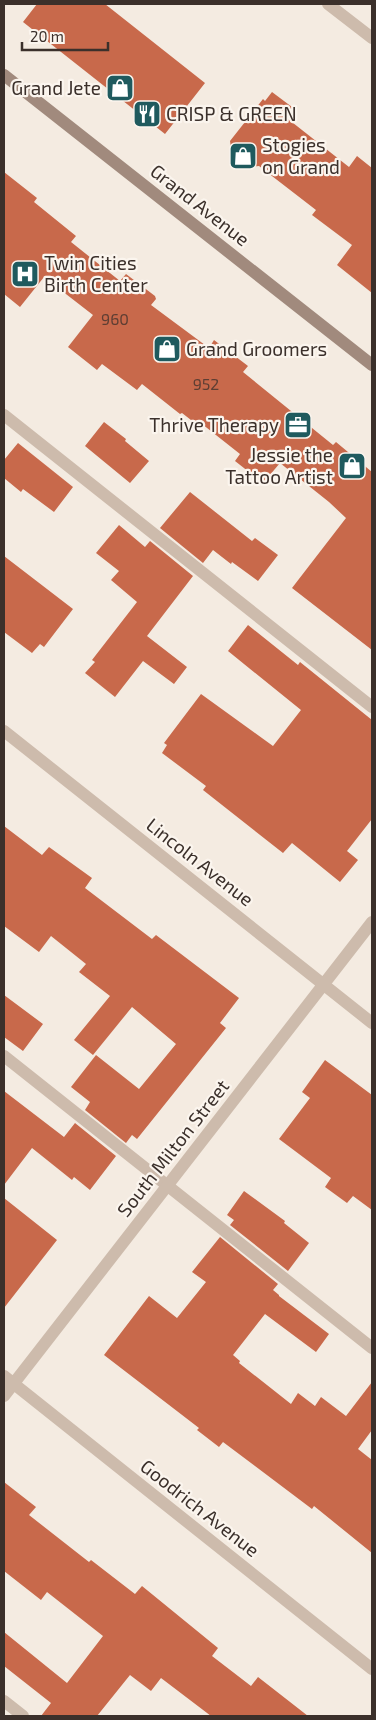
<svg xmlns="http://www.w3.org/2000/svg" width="376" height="1720" font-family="'Exo 2',sans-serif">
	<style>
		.building { fill: #c8694b }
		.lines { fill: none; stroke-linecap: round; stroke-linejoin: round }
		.service { stroke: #cdbbac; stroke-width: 12 }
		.minor { stroke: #cdbbac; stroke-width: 12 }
		.secondary { stroke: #a18a7d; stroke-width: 12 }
		.labels { text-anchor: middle; stroke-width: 4.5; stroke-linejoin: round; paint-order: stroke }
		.number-label { font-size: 16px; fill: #5e3e33 }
		.poi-label { font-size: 19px; fill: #3b302b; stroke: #fbf5ee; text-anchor: start }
		.street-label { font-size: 19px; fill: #3b302b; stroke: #fbf5ee }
	</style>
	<rect width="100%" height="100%" fill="#f4ebe1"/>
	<!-- building -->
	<path class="building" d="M37 4H105L205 83 165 134 23 22Z
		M272 92 296 110 288 119 349 167 357 156 372 168V293L337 265 352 245 312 215 316 210 259 166 234 168 230 141 263 99 265 101Z
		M4 172 37 198 34 202 76 236 71 242 120 281 126 274 155 296 156 299 151 305 209 348 214 340 248 366 243 372 333 445 336 442 372 472V650L292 588 346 518 329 502 280 463 263 483 235 461 240 454 202 424 200 427 182 413 180 414 142 384 137 390 102 364 97 370 68 347 93 315 44 277 20 307 4 294Z
		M104 422 126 439 125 441 149 461 130 483 85 446Z
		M18 443 73 487 54 512 23 489 21 492 4 478V460Z
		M190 492 252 541 255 538 278 555 258 581 232 562 231 564 213 550 203 563 160 528Z
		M119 525 145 547 150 541 193 576 147 636 187 667 174 684 143 661 115 697 85 673 95 662 92 660 137 602 111 580 119 571 96 553Z
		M4 556 73 609 44 647 40 644 32 653 4 632Z
		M248 625 298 665 300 662 372 720V819L347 851 358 860 340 882 292 843 283 853 203 790 206 786 162 753 167 745 164 743 201 694 273 746 301 710 228 651Z
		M4 826 42 855 49 847 92 878 85 888 152 939 156 935 239 998 220 1023 226 1028 137 1139 132 1135 126 1143 85 1110 90 1102 71 1087 96 1055 139 1089 176 1044 132 1007 93 1055 74 1040 110 996 79 972 86 964 51 936 39 952 4 926Z
		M4 995 43 1024 23 1051 4 1037Z
		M325 1060 372 1095V1210L353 1196 347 1203 325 1187 331 1178 279 1139 310 1098 302 1092Z
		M4 1091 64 1137 75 1123 116 1156 90 1190 74 1177 72 1180 32 1148 4 1185Z
		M244 1191 285 1221 284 1223 309 1243 288 1271 230 1225 234 1220 227 1215Z
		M4 1198 57 1240 4 1308Z
		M220 1237 278 1284 273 1290 279 1295V1296L329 1334 316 1352 265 1314 233 1355 240 1361 239 1363 291 1404 298 1393 315 1406 321 1397 346 1416 372 1382V1430L358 1449 372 1460V1553L314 1506 312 1509 223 1442 219 1447 197 1430 199 1428 104 1355 149 1296 177 1318 206 1282 192 1272Z
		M4 1482 36 1507 29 1515 89 1562 91 1560 135 1594 142 1586 218 1648 212 1656 251 1686 258 1677 308 1716H211L161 1678 151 1691 130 1675 97 1716H41L51 1703 4 1666V1632L67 1683 103 1636 47 1592 41 1600 4 1571Z"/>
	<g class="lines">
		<!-- service -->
		<path class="service" d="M328 4 372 38
			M4 415 372 707
			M4 1056 372 1348
			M4 1701 23 1716"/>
		<!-- minor -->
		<path class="minor" d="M4 731 372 1023
			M4 1376 372 1669
			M4 1396 372 922"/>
		<!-- secondary -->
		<path class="secondary" d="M4 75 372 365"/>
	</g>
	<!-- icons -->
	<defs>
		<symbol id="shop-square" viewBox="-11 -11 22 22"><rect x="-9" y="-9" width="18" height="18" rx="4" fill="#1f5a5e" stroke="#fbf5ee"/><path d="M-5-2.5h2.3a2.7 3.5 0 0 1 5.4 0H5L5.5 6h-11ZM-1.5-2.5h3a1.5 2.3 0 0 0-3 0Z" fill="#fff"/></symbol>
		<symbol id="restaurant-square" viewBox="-11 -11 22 22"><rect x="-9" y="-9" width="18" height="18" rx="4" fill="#1f5a5e" stroke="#fbf5ee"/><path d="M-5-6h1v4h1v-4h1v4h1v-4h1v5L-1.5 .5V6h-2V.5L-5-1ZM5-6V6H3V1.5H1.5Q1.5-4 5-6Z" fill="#fff"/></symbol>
		<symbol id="hospital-square" viewBox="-11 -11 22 22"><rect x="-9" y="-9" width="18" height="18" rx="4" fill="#1f5a5e" stroke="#fbf5ee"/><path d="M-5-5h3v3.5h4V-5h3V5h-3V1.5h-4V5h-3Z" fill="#fff"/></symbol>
		<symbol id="office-square" viewBox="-11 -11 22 22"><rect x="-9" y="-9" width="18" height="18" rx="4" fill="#1f5a5e" stroke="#fbf5ee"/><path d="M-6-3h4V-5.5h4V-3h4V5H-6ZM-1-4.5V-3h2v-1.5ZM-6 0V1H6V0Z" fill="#fff"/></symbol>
	</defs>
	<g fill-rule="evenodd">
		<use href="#shop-square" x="104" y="72" width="32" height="32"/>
		<use href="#restaurant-square" x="131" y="98" width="32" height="32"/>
		<use href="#shop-square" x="227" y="140" width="32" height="32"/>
		<use href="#hospital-square" x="9" y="258" width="32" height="32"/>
		<use href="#shop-square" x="151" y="333" width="32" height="32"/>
		<use href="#office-square" x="282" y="409" width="32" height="32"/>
		<use href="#shop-square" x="336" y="450" width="32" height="32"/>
	</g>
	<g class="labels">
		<!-- number labels -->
		<g class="number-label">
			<text x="115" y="325">960</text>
			<text x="206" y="390">952</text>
		</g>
		<!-- poi labels -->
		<g class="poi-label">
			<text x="101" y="95" text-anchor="end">Grand Jete</text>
			<text x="166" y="121">CRISP &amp; GREEN</text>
			<text x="262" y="152">Stogies<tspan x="262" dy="22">on Grand</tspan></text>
			<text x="44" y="270">Twin Cities<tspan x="44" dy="22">Birth Center</tspan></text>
			<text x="186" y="356">Grand Groomers</text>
			<text x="279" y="432" text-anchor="end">Thrive Therapy</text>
			<text x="333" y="462" text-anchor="end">Jessie the<tspan x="333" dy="22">Tattoo Artist</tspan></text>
		</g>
		<!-- street labels -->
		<g class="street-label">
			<text transform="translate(200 205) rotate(38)" y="7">Grand Avenue</text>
			<text transform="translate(200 862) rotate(38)" y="7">Lincoln Avenue</text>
			<text transform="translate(173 1148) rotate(-52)" y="7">South Milton Street</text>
			<text transform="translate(200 1508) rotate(38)" y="7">Goodrich Avenue</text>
		</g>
	</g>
	<!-- border -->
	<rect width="376" height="1720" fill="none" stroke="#3b302b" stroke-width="10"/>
	<!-- scale -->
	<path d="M22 42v8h86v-8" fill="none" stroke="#3b302b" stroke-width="2.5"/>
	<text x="30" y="42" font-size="15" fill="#3b302b" stroke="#fbf5ee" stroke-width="4" paint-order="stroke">20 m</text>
</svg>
